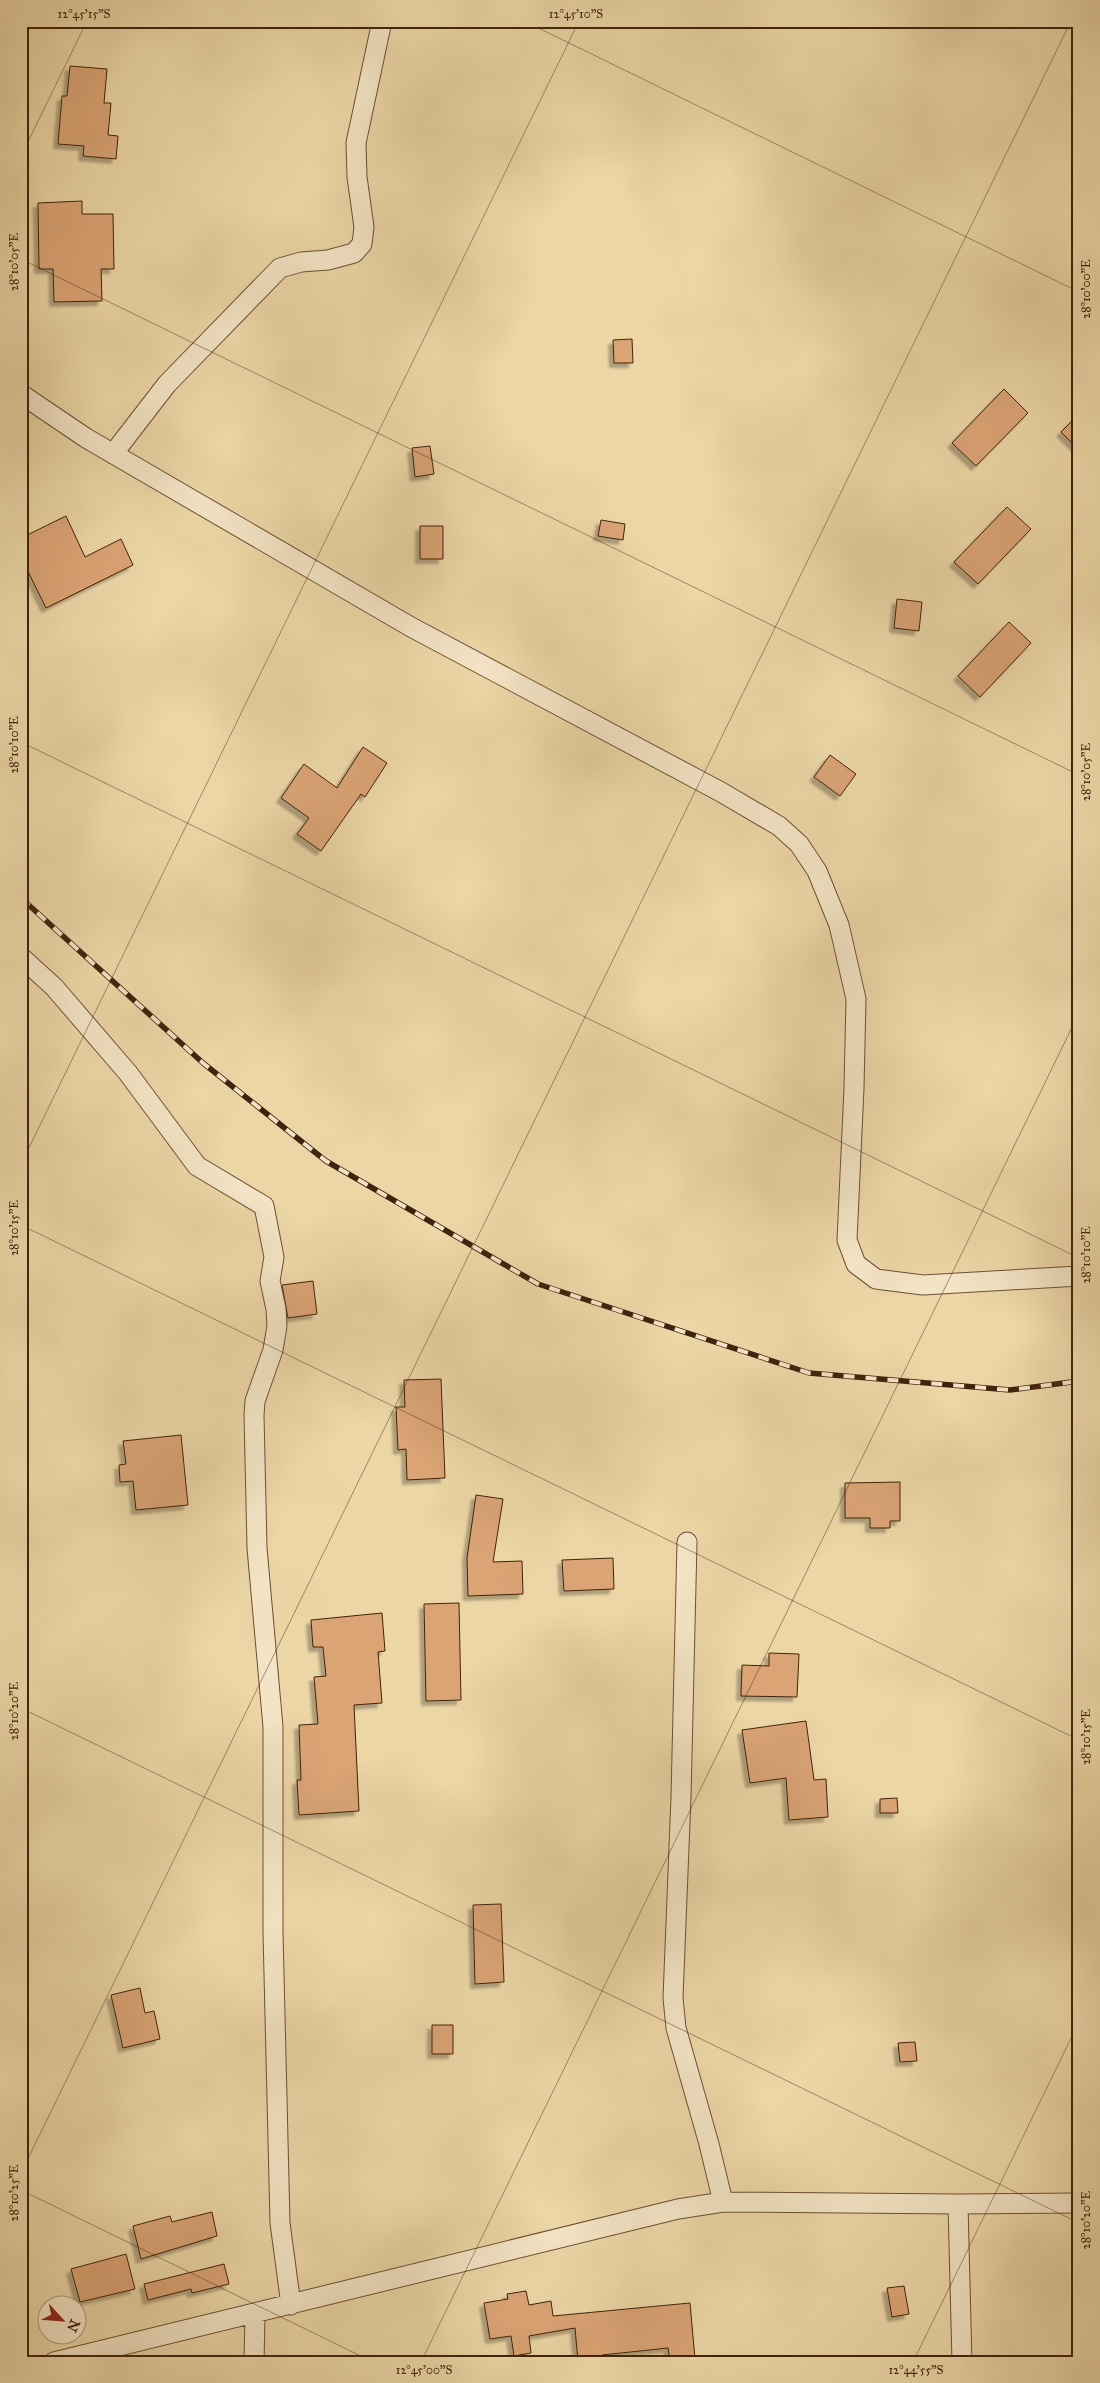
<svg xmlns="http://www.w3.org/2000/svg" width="1100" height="2383" font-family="'IM FELL Great Primer',serif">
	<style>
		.building { fill: #daa474; stroke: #41230d; filter: url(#shadow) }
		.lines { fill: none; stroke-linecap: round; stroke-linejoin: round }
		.street-casing { stroke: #6c5033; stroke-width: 21 }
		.street { stroke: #f3e4c5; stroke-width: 19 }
		.rail-casing { stroke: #41230d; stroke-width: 5.5 }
		.rail { stroke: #f3e4c5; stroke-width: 4; stroke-dasharray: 11; stroke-linecap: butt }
		.ticks { fill: none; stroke: #41230d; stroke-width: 1; stroke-opacity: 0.45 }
		.neatline { fill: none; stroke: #41230d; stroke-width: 2 }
		.ticks-label { font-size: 12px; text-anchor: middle; fill: #41230d }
	</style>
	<defs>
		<filter id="shadow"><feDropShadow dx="-4.5" dy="4.5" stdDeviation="1" flood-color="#0004"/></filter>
	</defs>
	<rect width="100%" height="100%" fill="#ecd6a6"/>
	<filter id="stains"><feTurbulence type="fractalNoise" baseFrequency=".004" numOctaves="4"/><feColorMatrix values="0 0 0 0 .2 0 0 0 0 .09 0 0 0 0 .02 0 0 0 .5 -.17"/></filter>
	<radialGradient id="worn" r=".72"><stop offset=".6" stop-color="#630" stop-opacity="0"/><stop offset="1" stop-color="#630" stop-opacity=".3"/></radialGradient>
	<!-- building -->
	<path class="building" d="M70 66 107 69 104 103H111L108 135 118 136 116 159 83 156 84 146 58 144 62 96H67Z
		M82 201V214H113L114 269H101L102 301 54 302 53 269H39L38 203Z
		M632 339 633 363H614L613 340Z
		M1004 389 1028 413 976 466 952 443Z
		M1079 414V450L1061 432Z
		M430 446 434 474 415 477 412 448Z
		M1007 507 1031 529 978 584 954 562Z
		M66 516 85 557 121 539 133 565 46 608 21 557V538Z
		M601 520 625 524 623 540 598 536Z
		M420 526H443V559H420Z
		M897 599 922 602 919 631 894 628Z
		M1009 622 1031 643 980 697 958 676Z
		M363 747 387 763 365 797 361 794 321 851 297 834 309 818 281 798 304 764 337 788Z
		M830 755 856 774 840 796 814 777Z
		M313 1281 317 1314 288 1318 282 1285Z
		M441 1379 445 1478 407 1480 406 1449 398 1450 396 1407H405L404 1380Z
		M181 1435 188 1505 136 1510 133 1481 120 1482 119 1465 126 1464 123 1441Z
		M900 1482V1521H890V1528H870V1518H845V1483Z
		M476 1495 503 1499 493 1562 522 1561 523 1594 468 1596 467 1558Z
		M613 1558 614 1589 564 1591 562 1560Z
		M459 1603 461 1700 426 1701 424 1604Z
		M382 1613 385 1651 378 1652 382 1703 354 1705 359 1811 299 1815 297 1780H301L299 1725 318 1724 314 1677 326 1676 323 1647H313L311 1620Z
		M769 1653 799 1654 797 1697 741 1696 742 1665 769 1666Z
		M806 1721 814 1780 826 1779 828 1817 789 1820 786 1778 750 1783 742 1730Z
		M897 1798 898 1813H880V1799Z
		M501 1904 504 1982 475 1984 473 1905Z
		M140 1988 145 2013 154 2011 160 2039 123 2048 111 1995Z
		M432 2025H453V2054H432Z
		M915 2042 917 2061 900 2062 898 2043Z
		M212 2212 217 2236 141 2259 133 2226 170 2216 172 2222Z
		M126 2254 135 2289 80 2302 71 2269Z
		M224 2264 229 2284 192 2293 191 2289 148 2300 144 2284Z
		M904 2286 909 2314 892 2317 887 2288Z
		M526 2291 529 2305 551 2301 553 2316 690 2303 695 2359 670 2361 668 2348 602 2355 603 2362H578L575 2328 529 2336 531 2353 514 2356 511 2336 490 2339 484 2303 508 2299 507 2294Z"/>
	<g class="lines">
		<defs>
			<path id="street" d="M21 394 86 438 411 627 721 792 779 826 799 844 817 871 839 925 856 999 854 1088 847 1240 856 1264 876 1279 923 1285 1079 1276
				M113 454 167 384 280 268 301 262 328 260 354 253 362 244 364 227 357 177 356 143 382 21
				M21 957 54 987 128 1073 197 1166 264 1206 274 1257 270 1281 276 1309 277 1326 273 1350 255 1401 254 1415 257 1548 273 1727V1932L280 2223 291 2305
				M687 1542 681 1797 673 1998 676 2028 709 2144 723 2202
				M958 2204 962 2362
				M54 2362 678 2209 723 2202 958 2204 1079 2203
				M254 2362 255 2314"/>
		</defs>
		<!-- street casing -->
		<use href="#street" class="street-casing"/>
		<!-- street -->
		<use href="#street" class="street"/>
		<defs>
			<path id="rail" d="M21 898 203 1063 326 1161 538 1284 809 1373 1010 1390 1079 1381"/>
		</defs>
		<!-- rail casing -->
		<use href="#rail" class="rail-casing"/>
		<!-- rail -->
		<use href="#rail" class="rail"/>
	</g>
	<!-- ticks -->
	<path class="ticks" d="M524 21 1079 292M21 156 87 21M21 259 1079 775M21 742 1079 1258M21 1164 579 21M21 1225 1079 1740M21 1708 1079 2223M21 2173 1071 21M21 2190 373 2362M421 2362 1079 1013M913 2362 1079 2022"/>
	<!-- margin -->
	<rect width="1100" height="2383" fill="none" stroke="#ecd6a6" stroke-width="55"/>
	<!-- north arrow -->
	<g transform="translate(62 2320) rotate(116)"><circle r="24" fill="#f3e4c5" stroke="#ac977b"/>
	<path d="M0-4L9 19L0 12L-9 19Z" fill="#8f2418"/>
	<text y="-8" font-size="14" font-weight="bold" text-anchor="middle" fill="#41230d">N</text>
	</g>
	<rect x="28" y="28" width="1044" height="2328" class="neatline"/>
	<g class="ticks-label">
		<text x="84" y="18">12°45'15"S</text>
		<text x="576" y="18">12°45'10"S</text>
		<text transform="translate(14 262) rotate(-90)" y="4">28°10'05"E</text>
		<text transform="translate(1086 289) rotate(-90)" y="4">28°10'00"E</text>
		<text transform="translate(14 745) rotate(-90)" y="4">28°10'10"E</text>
		<text transform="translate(1086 772) rotate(-90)" y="4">28°10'05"E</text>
		<text transform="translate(14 1228) rotate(-90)" y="4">28°10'15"E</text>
		<text transform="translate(1086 1255) rotate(-90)" y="4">28°10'10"E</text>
		<text transform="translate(14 1711) rotate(-90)" y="4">28°10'20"E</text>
		<text transform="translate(1086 1737) rotate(-90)" y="4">28°10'15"E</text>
		<text transform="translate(14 2193) rotate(-90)" y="4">28°10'25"E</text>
		<text transform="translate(1086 2220) rotate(-90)" y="4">28°10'20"E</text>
		<text x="424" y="2374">12°45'00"S</text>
		<text x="916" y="2374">12°44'55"S</text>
	</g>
	<rect width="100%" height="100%" filter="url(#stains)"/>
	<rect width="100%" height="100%" fill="url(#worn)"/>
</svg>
